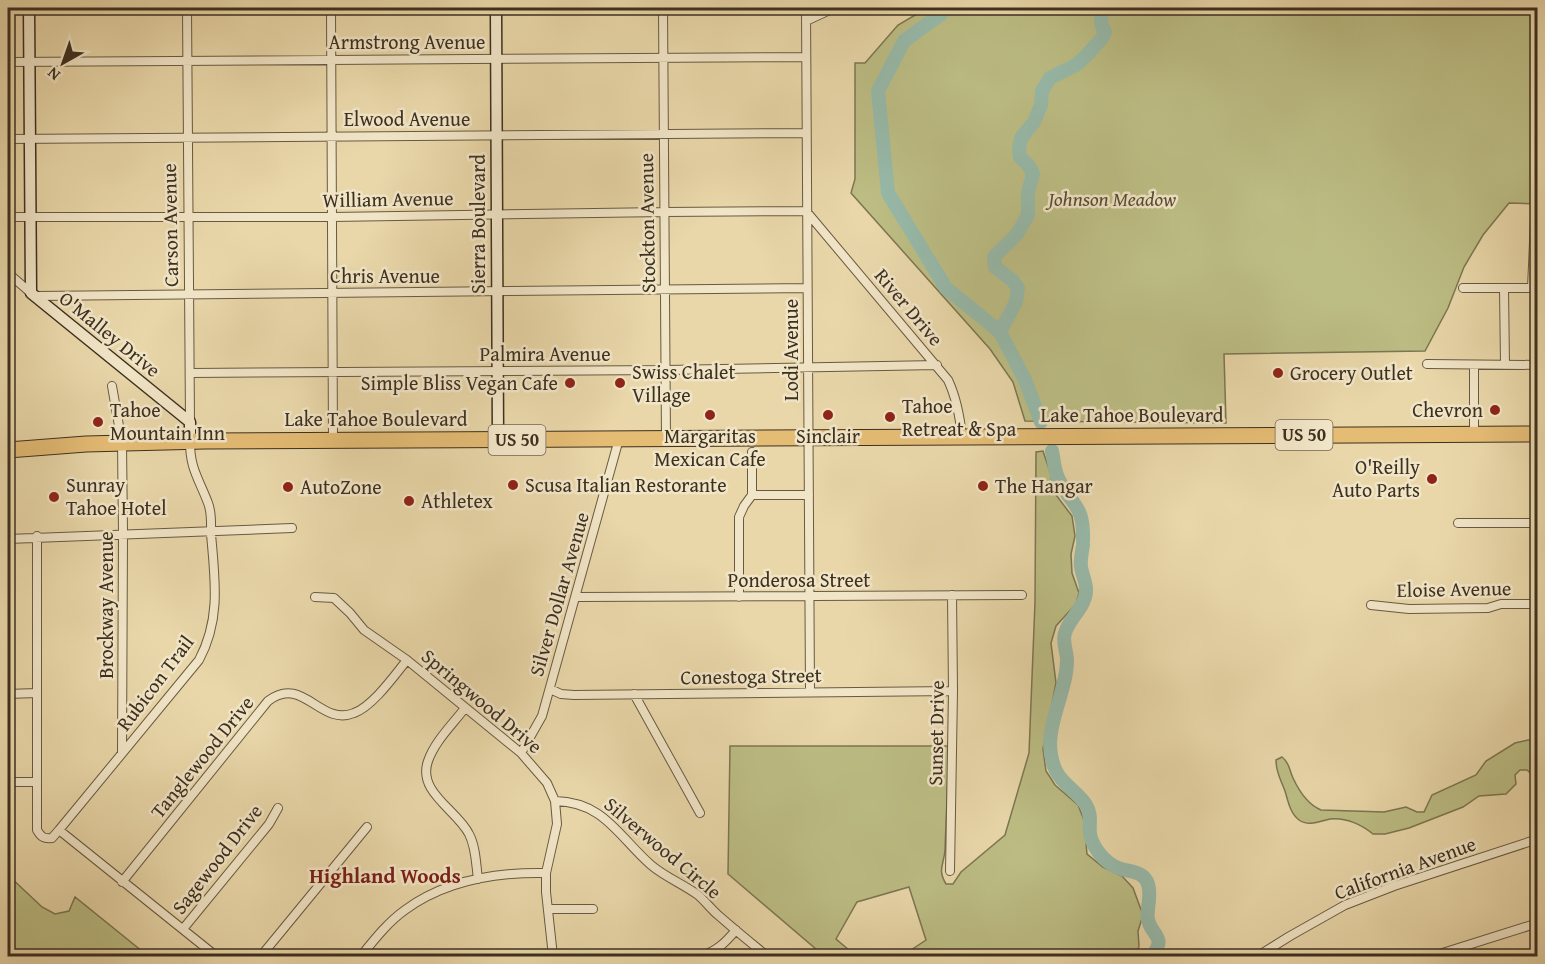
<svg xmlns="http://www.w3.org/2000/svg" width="1545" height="964" font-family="'Gentium Book Plus',serif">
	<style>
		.green { fill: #bcbd84; stroke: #7c7652; stroke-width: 1.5 }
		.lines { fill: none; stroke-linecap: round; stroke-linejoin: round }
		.river { stroke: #97baaa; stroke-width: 14 }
		.street-casing { stroke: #685a42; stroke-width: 10 }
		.secondary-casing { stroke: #3d3020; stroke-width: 13 }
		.highway-casing { stroke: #3d3020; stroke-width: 17 }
		.street { stroke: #f1e5c7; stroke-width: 8 }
		.secondary { stroke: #f1e5c7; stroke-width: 10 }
		.highway { stroke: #e4bc74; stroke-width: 15 }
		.poi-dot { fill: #8f2418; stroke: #f1e5c7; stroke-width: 2 }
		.labels { text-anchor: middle; stroke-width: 5; stroke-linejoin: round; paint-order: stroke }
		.shield { fill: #f1e5c7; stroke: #736652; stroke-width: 1.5 }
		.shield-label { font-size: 18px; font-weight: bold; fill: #3d3020 }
		.street-label { font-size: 20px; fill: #3d3020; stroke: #f1e5c7 }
		.park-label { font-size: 20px; font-style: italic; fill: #564c34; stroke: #f1e5c7 }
		.poi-label { font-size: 20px; fill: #3d3020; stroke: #f1e5c7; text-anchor: start }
		.neighbourhood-label { font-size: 21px; font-weight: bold; fill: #7a1f14; stroke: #f1e5c7 }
	</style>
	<rect width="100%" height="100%" fill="#e9d7a9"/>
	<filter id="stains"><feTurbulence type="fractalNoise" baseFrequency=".00333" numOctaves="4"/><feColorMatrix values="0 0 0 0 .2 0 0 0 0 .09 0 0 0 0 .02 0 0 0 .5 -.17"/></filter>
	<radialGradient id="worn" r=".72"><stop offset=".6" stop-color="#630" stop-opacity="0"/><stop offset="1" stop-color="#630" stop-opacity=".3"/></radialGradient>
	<!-- green -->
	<path class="green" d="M927 8H1537V204L1509 203 1483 235 1464 267 1448 308 1425 351 1224 354 1226 423 1025 421 1013 382 990 349 851 193 855 179V63H865L898 25Z
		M1043 451 1051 475 1053 491 1072 516 1075 536 1071 554 1072 573 1079 593 1076 604 1056 626 1051 643 1056 683 1043 749 1046 771 1055 785 1078 805 1084 820 1087 854 1103 867 1122 876 1133 888 1143 915 1138 931 1139 946 1136 956H902L926 940 909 887 857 902 836 939 856 956H820L817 950 728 874 730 746H949L945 850C944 865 937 869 946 884H953L961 872 1005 835 1029 753 1035 602 1036 452Z
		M1528 740H1537V779L1527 770H1520L1515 775 1516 784 1506 794 1479 796 1463 807 1409 828 1385 834H1373C1362 825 1346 817 1330 819 1320 821 1309 827 1299 820 1290 813 1288 801 1285 791 1281 780 1276 773 1276 760L1282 757C1290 763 1289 770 1293 778 1299 791 1309 805 1321 810L1384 812 1406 807 1417 812H1424L1432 795 1476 775 1486 761 1515 743Z
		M8 875 42 907 55 914 69 911 75 897 148 956H8Z"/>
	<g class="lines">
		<!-- river -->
		<path class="river" d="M944 8 941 14 904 41 878 91 888 193 946 288 1000 332 1025 380 1041 422
			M1000 332 1016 302 1018 288 1013 281 995 267 994 257 1017 234 1028 215V192L1033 174 1029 166 1020 157 1019 149 1021 138 1034 122 1041 105 1042 91 1050 78 1076 65 1087 55 1102 38 1105 32C1099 24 1101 16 1104 8
			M1052 451C1054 460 1054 471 1059 480 1073 508 1084 504 1083 541
			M1083 545C1082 552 1080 560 1081 567 1082 574 1086 582 1086 589 1087 606 1069 618 1065 633 1062 641 1067 652 1067 660 1067 697 1038 733 1056 771 1063 785 1078 792 1086 805 1095 819 1084 830 1095 847 1099 854 1107 862 1114 866 1126 873 1143 869 1148 884 1152 897 1146 909 1148 920 1152 936 1167 937 1152 956"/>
		<defs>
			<path id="street" d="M187 8 190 422
				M331 8 333 441
				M663 8 666 439
				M806 8 810 692
				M806 21 834 8
				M8 62 806 57
				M8 139 806 133
				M8 217H332L664 212 806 211 948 380C957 399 960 417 962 437
				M8 273 31 293
				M1463 288H1538
				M1504 288 1505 365
				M1532 288 1535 220 1538 216
				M35 296 807 288
				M1427 364 1538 365
				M1474 365V434
				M190 373 666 370 937 365
				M112 386 122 443 123 533 122 753
				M752 452V495H809
				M1458 523H1538
				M37 536V830C41 837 44 839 52 838L59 830 199 660C221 619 215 580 211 534 211 524 212 513 208 503 199 479 190 469 190 442
				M8 539 292 528
				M315 597 334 598 350 613 364 630 407 660 521 753 547 783 555 801 557 824 546 873V892L553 956
				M576 597 1022 595
				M739 597V517L744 506 752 495
				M1371 605 1409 609 1488 608 1501 604H1538
				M550 689 561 694 574 695 953 691
				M8 694 36 693
				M634 694 700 813
				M465 708C452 725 435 741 428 761 417 792 457 810 469 834 476 847 476 865 478 879
				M521 753 542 716 619 439
				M8 782H36
				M555 801C604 802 618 836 651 865 665 877 683 884 698 895 705 901 711 909 718 915 734 929 751 943 767 956
				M59 830 216 956
				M950 871 953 691 952 595
				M122 882 268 701C303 674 320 727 354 713 373 706 394 676 407 660
				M549 909H593
				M183 929 269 824 278 808
				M261 956 367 827
				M361 956C374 940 388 922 405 910 446 880 497 872 546 873
				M701 956C717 951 725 943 736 930
				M1258 956 1290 936 1345 905 1394 886 1538 839
				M1433 956 1538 923"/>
			<path id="secondary" d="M29 8 31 293 190 422V442
				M496 8 498 440"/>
			<path id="highway" d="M8 450 86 444 205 441 1538 434"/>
		</defs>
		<!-- street casing -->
		<use href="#street" class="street-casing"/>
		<!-- secondary casing -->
		<use href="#secondary" class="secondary-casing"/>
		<!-- highway casing -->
		<use href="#highway" class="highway-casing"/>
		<!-- street -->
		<use href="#street" class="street"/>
		<!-- secondary -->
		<use href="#secondary" class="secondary"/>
		<!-- highway -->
		<use href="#highway" class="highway"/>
	</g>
	<!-- markers -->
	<g class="poi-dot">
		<circle cx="1278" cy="373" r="6"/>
		<circle cx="570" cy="383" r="6"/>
		<circle cx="620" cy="383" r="6"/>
		<circle cx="1495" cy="410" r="6"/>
		<circle cx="710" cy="415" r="6"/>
		<circle cx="828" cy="415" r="6"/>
		<circle cx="890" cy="417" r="6"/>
		<circle cx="98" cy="422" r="6"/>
		<circle cx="1432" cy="479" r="6"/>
		<circle cx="513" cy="485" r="6"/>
		<circle cx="983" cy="486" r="6"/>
		<circle cx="288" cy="487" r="6"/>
		<circle cx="54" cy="497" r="6"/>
		<circle cx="409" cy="501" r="6"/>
	</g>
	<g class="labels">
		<!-- shield labels -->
		<g class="shield">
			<rect x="1275.5" y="420" width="57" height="30" rx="4.5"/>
			<rect x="488.5" y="425" width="57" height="30" rx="4.5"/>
		</g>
		<g class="shield-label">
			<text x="1304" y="441">US 50</text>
			<text x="517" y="446">US 50</text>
		</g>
		<!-- street labels -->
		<g class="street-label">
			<text x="407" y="49">Armstrong Avenue</text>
			<text x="407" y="126">Elwood Avenue</text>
			<text transform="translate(388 199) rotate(-1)" y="7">William Avenue</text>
			<text transform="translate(647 223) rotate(-91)" y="7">Stockton Avenue</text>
			<text transform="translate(478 224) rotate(-90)" y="7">Sierra Boulevard</text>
			<text transform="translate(170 225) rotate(-91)" y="7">Carson Avenue</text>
			<text x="385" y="283">Chris Avenue</text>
			<text transform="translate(909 307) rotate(50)" y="7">River Drive</text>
			<text transform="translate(110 334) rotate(39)" y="7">O'Malley Drive</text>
			<text transform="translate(791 350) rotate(-90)" y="7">Lodi Avenue</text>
			<text x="545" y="361">Palmira Avenue</text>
			<text x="1132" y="422">Lake Tahoe Boulevard</text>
			<text x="376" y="426">Lake Tahoe Boulevard</text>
			<text x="799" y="587">Ponderosa Street</text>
			<text transform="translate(1454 589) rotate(-1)" y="7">Eloise Avenue</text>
			<text transform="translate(559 594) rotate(-74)" y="7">Silver Dollar Avenue</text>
			<text transform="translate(106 605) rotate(-90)" y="7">Brockway Avenue</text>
			<text transform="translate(751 676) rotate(-1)" y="7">Conestoga Street</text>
			<text transform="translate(155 683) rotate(-53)" y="7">Rubicon Trail</text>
			<text transform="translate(482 701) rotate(40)" y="7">Springwood Drive</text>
			<text transform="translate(936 733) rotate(-89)" y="7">Sunset Drive</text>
			<text transform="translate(202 757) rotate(-51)" y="7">Tanglewood Drive</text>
			<text transform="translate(663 848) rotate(40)" y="7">Silverwood Circle</text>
			<text transform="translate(217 859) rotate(-52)" y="7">Sagewood Drive</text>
			<text transform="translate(1405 868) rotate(-20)" y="7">California Avenue</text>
		</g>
		<!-- park labels -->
		<g class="park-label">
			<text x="1112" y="206">Johnson Meadow</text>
		</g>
		<!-- poi labels -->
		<g class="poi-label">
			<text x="632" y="379">Swiss Chalet<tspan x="632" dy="23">Village</tspan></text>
			<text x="1290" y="380">Grocery Outlet</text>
			<text x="558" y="390" text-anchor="end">Simple Bliss Vegan Cafe</text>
			<text x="902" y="413">Tahoe<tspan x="902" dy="23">Retreat &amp; Spa</tspan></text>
			<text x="110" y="417">Tahoe<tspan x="110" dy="23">Mountain Inn</tspan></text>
			<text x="1483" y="417" text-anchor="end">Chevron</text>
			<text x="710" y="443" text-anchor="middle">Margaritas<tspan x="710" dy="23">Mexican Cafe</tspan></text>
			<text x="828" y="443" text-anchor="middle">Sinclair</text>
			<text x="1420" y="474" text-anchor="end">O'Reilly<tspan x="1420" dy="23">Auto Parts</tspan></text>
			<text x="66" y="492">Sunray<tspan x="66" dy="23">Tahoe Hotel</tspan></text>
			<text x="525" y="492">Scusa Italian Restorante</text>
			<text x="995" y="493">The Hangar</text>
			<text x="300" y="494">AutoZone</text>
			<text x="421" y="508">Athletex</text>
		</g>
		<!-- neighbourhood labels -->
		<g class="neighbourhood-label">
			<text x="385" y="883">Highland Woods</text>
		</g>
	</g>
	<!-- margin -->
	<rect width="1545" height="964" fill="none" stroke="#e9d7a9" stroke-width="30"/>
	<rect x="9" y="9" width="1527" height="946" fill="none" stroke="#3d3020" stroke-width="3"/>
	<rect x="15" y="15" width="1515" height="934" fill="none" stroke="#3d3020" stroke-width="1.5"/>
	<!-- north arrow -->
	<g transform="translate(63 63) rotate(220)" stroke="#f1e5c7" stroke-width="4.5" paint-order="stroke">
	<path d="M0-4.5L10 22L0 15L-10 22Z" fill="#3d3020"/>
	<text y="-9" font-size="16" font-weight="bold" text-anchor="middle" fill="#3d3020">N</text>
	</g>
	<rect width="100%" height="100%" filter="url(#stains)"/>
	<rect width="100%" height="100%" fill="url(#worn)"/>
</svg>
